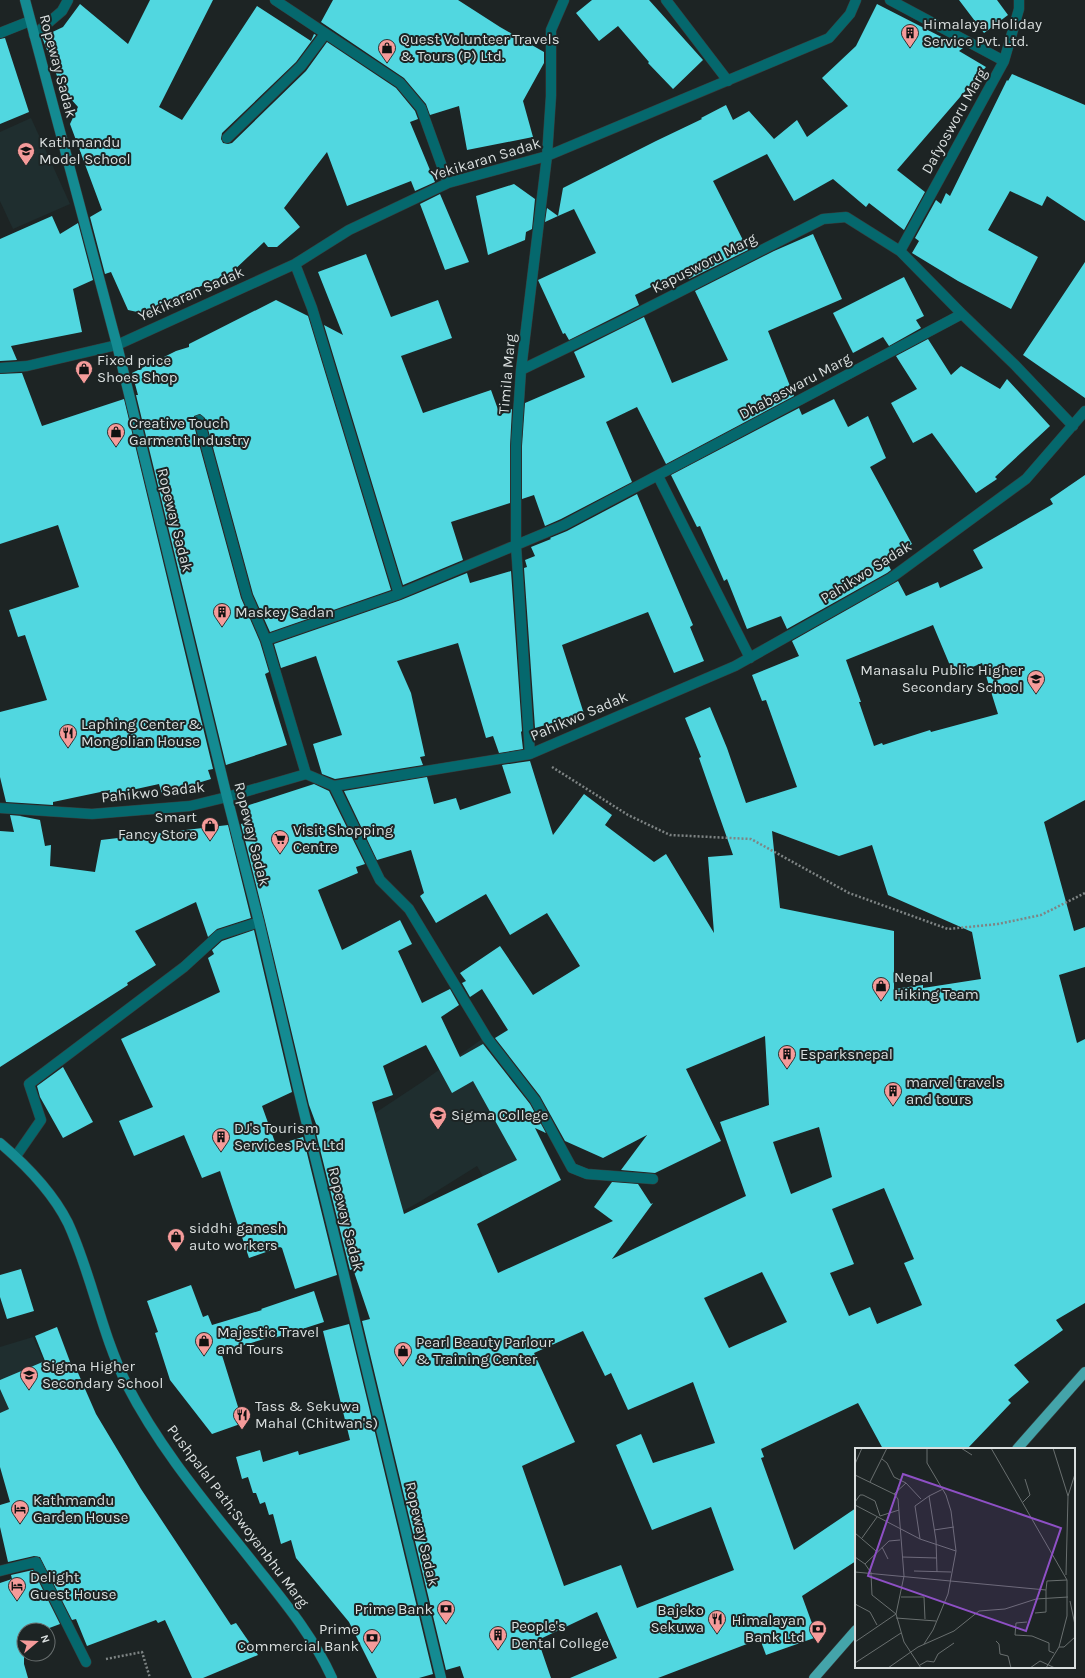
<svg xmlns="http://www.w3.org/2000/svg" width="1085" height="1678" font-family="Karla,sans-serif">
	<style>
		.built { fill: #1f2e2f }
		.building { fill: #51d7e0; fill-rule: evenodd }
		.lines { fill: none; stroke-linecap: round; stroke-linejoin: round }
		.lane-casing { stroke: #373e3e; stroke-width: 11 }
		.street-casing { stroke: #373e3e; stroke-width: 11 }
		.secondary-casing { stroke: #373e3e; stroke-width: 11 }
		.primary-casing { stroke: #373e3e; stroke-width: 11 }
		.path { stroke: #7e8484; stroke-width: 2.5; stroke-dasharray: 2 2; stroke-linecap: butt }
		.lane { stroke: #05686d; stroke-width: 10 }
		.street { stroke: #05686d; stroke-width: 10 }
		.secondary { stroke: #148b92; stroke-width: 10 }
		.primary { stroke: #44a4aa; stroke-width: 10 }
		.labels { text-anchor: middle; stroke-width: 4; stroke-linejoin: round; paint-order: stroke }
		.poi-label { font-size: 15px; fill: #dadfdf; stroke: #1d2424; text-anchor: start }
		.street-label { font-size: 15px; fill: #dadfdf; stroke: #1d2424 }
		.inset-road { fill: none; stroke: #696f6f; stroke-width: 1 }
		.view { fill: #8e50c5; fill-opacity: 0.15; stroke: #8e50c5; stroke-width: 2 }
		.inset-edge { fill: none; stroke: #dadfdf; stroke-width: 2 }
	</style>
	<rect width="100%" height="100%" fill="#1d2424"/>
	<!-- built -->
	<path class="built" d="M31 118 70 204 13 229 0 201V132Z
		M482 1039 538 1140 501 1208 477 1166 421 1201 385 1221 357 1125 422 1082Z
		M33 1337 77 1433 0 1467V1347Z"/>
	<!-- building -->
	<path class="building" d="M150 0H213L159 107 182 120 257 6 311 41 314 34 316 35 296 62 222 133 221 139 223 143 228 144 232 143 306 71 327 42 396 88 415 111 418 119 410 122 435 182 415 191 411 181 347 206 327 152 284 208 300 227 277 247H268L264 242 232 272 142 313 128 310 111 272 105 274 90 217 102 210 70 124 78 107 62 89 42 37 63 27 80 4 128 44Z
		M333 0H458L500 27 544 52V63L523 101 533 137 467 150 459 106 430 115 426 104 404 78 321 22Z
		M592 0H649L703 60 673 89 648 63 649 62 618 26 599 41 576 13Z
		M959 0H997L1008 15 984 33Z
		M877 4 963 48 959 51 986 67 897 170 925 192 904 230 869 203 866 207 833 179 794 201 767 154 713 181 748 250 689 279 685 270 635 295 639 305 569 340 565 333 563 334 538 280 596 253 574 209 558 216 563 188 656 141 702 119 701 118 726 105 733 120 749 111 774 139 797 120 807 137 848 106 822 78 856 46Z
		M5 38 29 112 0 124V39Z
		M1012 74 1085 105V221L1047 196 1042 206 1010 191 988 230 1038 257 1011 309 958 281 912 253 919 241 915 238 936 200 941 204 946 193 950 196 1007 80 1008 81Z
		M514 184 535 199 532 229 526 232 525 240 488 255 476 196Z
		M440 194 469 262 445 270 420 204Z
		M547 208 558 216 545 222Z
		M52 216 60 234 78 223 93 280 73 289 82 332 11 346 17 360 0 361V239Z
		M813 234 842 299 768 331 794 396 666 464 637 407 606 422 632 482 561 519 545 526 534 495 522 499V446L525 403 585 377 574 352 644 317 672 383 728 360 695 291 774 251Z
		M366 254 391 317 438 300 452 338 401 356 423 413 491 390 500 415 512 409 510 446V503L451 522 463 560 403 585 324 325 343 335 318 272Z
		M1085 262V398L1023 355Z
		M904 277 924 316 916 320 921 328 889 346 883 337 853 353 833 313Z
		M276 300 308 316 391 590 270 632 253 594 205 418 200 414 194 416 193 422 241 598 260 642 269 672 265 674 287 745 226 765 136 395H138L132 373 152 363 165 360 164 357 176 351 189 347V344Z
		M928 339 951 375 961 366 1000 389 1007 379 1050 426 995 477 997 479 976 493 932 433 913 443 891 403 917 389 896 356Z
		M22 373 42 426 124 399 213 769 208 770 211 779 162 794 159 784 109 795 110 790 53 802V805L6 802 0 777V712L47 700 25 635 18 637 9 610 79 587 58 525 0 544V374Z
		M834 399 848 427 868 416 886 458 870 467 912 544 885 558 891 570 887 573 787 629 781 616 747 629 727 579 724 581 700 526 697 527 671 475 799 408 802 415Z
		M1085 475V800L1044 822 1074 931 1085 927V967L1059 975 1077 1043 1085 1039V1303L1056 1320 1063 1330 1014 1365 1029 1382 1008 1400 1011 1403 967 1449H883L858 1403 761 1449 764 1457 761 1458 794 1550 856 1508V1561L802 1596 817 1637 766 1655 760 1639 658 1678H570L617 1658 597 1612 538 1640 551 1678H464L460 1666 446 1670 362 1321 370 1319 353 1269 350 1270 316 1133 319 1132 309 1105 265 921 241 824 245 823 240 808 314 784 329 791 365 864 356 867 358 873 318 890 342 950 400 920 412 944 398 951 422 1003 450 989 459 1005 441 1017 460 1057 483 1044 530 1104 546 1133 535 1128 561 1180 477 1224 498 1273 613 1221 594 1207 612 1182 638 1184 651 1204 653 1203 612 1259 746 1196 720 1122 769 1105 765 1036 686 1069 721 1141 655 1173 621 1170 647 1135 603 1158 565 1141 540 1096 495 1038 508 1030 482 989 470 997 462 983 466 981 460 973 500 946 533 995 580 966 547 913 510 935 486 894 436 923 420 896 424 893 411 850 377 860 344 791 427 777 434 804 456 798 460 810 511 793 502 765 530 761 553 835 584 794 612 815 605 825 654 862 666 854 714 933 708 857 733 855 699 758 701 757 685 718 710 707 727 748 746 803 797 787 766 700 762 701 752 675 799 656 792 641 898 581 906 596 938 582 940 588 983 568 973 550 1053 504 1050 499ZM933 625 954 675 982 663 998 714 931 732 930 730 883 745 882 743 874 746 859 702H861L846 660ZM772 831 839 856 872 845 888 895 972 932 981 979 923 988V985L894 989V931L780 908ZM426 1045 452 1093 473 1081 517 1160 404 1214 372 1102 393 1095 383 1066ZM819 1127 832 1177 791 1194 773 1142ZM884 1188 914 1259 904 1263 922 1305 877 1324 870 1307 849 1316 830 1273 854 1264 832 1209ZM762 1272 787 1322 729 1348 704 1298ZM583 1331 605 1376 611 1373 628 1410 693 1382 715 1443 653 1463 641 1434 616 1445 652 1530 711 1507 734 1570 637 1608 621 1565 564 1586 522 1466 575 1442 534 1353Z
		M637 494 693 625 690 627 704 661 674 673 648 612 562 645 584 714 535 728 524 568 527 567 525 560 535 556 531 547 551 539 550 538 567 531Z
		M511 571 522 731 521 732 523 749 499 753 493 736 486 738 458 643 397 661 411 693 425 756 420 757 423 765 335 779 322 774 313 744 342 735 316 656 281 668 274 644 401 600 467 573 470 583Z
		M10 815 22 816H20L40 820 45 846 51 845 50 866 95 872 101 840 228 825 251 918 217 929 208 937 196 902 135 931 156 965 127 983 128 985 0 1067V831L14 832Z
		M254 930 292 1092 262 1106 276 1145 303 1137 337 1275 295 1289 282 1248 280 1247 249 1258 220 1171 202 1178 184 1135 134 1156 119 1121 153 1107 121 1039 220 992 208 958 214 954 212 950 222 941Z
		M63 1067 93 1122 63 1138 40 1097 37 1086Z
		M21 1269 34 1311 7 1319 0 1297V1275Z
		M191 1285 203 1317 208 1315 212 1325 262 1310 261 1309 314 1291 324 1322 271 1339V1337L221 1352 243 1423 212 1434 170 1380 155 1333 158 1332 147 1301Z
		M349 1324 433 1674 419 1678H377L349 1622 296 1558 291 1540 281 1544 273 1514 269 1515 265 1502 260 1504 256 1493H253L248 1477 242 1479 236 1457 260 1450 263 1462 298 1451 299 1455 350 1440 323 1331Z
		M57 1327 72 1367 75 1366 96 1414 141 1489 231 1625 236 1623 258 1655 203 1678H192L165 1620 158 1623 156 1620 87 1646 76 1619 72 1620 40 1557 34 1556 8 1562 0 1527V1505L10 1502 0 1467V1413L9 1409 0 1389V1380L45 1361 35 1336Z
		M33 1570 60 1624 44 1630H24V1664L28 1678H0V1583L12 1579 11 1575Z"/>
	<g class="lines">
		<defs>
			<path id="lane" d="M334 786 380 880 409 909 487 1038 535 1100 572 1168 587 1174 653 1179
				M16 1156 41 1120 29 1084 184 967 219 935 259 922"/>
			<path id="street" d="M275 0 400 83 421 108 448 183
				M666 0 728 81
				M890 0 1004 61
				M0 33 30 21
				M34 35 62 11 68 0
				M227 138 301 66 325 34
				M900 251 1004 61 1019 9V0
				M295 264 312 308 399 594
				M962 314 1015 365 1073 426
				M0 368 27 366 117 345 295 264 349 230 448 183 547 156 829 38 850 14 856 0
				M199 420 247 596 266 640 306 774
				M658 476 750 658
				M266 640 399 594 564 525 962 314 900 251 846 217 823 219 620 322 521 370
				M530 754 516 546V446L521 370 547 156 551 96V30L564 0
				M0 808 92 814 190 806 227 797 306 774 334 786 530 754 735 666 891 578 1026 479 1085 411
				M0 1571 36 1562 86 1662"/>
			<path id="secondary" d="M25 0 117 345 227 797 259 922 298 1088 343 1271 441 1678
				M0 1143C26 1165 52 1191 68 1223 92 1275 101 1333 127 1385 162 1453 212 1510 259 1570 286 1604 314 1638 332 1678"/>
			<path id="primary" d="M1017 1449 1085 1372
				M814 1678 856 1630"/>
		</defs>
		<!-- lane casing -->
		<use href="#lane" class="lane-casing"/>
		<!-- street casing -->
		<use href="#street" class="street-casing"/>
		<!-- secondary casing -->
		<use href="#secondary" class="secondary-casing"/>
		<!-- primary casing -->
		<use href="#primary" class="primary-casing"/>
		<!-- path -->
		<path class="path" d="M552 767 628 815 670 835 751 839 849 893 948 929 998 924 1041 915 1085 893
			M106 1659 142 1652 150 1678"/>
		<!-- lane -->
		<use href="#lane" class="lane"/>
		<!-- street -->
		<use href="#street" class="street"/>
		<!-- secondary -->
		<use href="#secondary" class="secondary"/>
		<!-- primary -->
		<use href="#primary" class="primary"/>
	</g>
	<!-- icons -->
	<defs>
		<symbol id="building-pin" viewBox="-11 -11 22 30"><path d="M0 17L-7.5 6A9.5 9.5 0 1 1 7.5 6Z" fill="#f59b9a" stroke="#1d2424"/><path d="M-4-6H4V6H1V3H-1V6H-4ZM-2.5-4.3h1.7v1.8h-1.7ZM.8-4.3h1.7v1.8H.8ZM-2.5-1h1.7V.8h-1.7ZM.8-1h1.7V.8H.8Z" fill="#111"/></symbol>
		<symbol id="shop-pin" viewBox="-11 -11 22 30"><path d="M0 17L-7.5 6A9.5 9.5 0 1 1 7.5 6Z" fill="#f59b9a" stroke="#1d2424"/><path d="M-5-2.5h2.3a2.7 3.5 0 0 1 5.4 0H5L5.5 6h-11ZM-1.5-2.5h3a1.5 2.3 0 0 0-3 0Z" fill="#111"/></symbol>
		<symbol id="school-pin" viewBox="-11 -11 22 30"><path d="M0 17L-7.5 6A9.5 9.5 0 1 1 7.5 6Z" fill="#f59b9a" stroke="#1d2424"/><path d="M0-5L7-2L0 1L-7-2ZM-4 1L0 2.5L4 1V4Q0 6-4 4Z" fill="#111"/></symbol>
		<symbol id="university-pin" viewBox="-11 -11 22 30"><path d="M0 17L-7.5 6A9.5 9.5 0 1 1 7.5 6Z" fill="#f59b9a" stroke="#1d2424"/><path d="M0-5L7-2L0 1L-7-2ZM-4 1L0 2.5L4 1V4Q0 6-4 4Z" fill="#111"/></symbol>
		<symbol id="restaurant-pin" viewBox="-11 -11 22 30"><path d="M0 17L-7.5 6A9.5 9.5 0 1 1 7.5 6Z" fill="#f59b9a" stroke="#1d2424"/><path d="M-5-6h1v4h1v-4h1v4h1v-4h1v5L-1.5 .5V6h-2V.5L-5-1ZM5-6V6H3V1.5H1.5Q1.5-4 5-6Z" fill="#111"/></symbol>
		<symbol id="supermarket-pin" viewBox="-11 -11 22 30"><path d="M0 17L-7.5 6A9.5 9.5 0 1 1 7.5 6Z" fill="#f59b9a" stroke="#1d2424"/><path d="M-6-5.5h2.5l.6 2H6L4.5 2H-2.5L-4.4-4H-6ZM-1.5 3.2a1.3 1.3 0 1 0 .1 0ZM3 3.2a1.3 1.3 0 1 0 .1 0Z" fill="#111"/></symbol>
		<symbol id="hotel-pin" viewBox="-11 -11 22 30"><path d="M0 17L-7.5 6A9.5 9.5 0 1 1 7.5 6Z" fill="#f59b9a" stroke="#1d2424"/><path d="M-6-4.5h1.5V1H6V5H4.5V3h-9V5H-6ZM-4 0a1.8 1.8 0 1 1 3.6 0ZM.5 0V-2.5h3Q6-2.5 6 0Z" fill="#111"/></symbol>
		<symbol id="bank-pin" viewBox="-11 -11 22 30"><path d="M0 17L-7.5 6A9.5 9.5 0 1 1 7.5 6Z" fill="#f59b9a" stroke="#1d2424"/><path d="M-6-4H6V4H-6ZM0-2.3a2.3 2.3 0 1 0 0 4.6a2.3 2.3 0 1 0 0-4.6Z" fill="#111"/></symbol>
	</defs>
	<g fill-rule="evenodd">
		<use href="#building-pin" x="900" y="23" width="20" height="27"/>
		<use href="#shop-pin" x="377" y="38" width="20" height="27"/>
		<use href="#school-pin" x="16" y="141" width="20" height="27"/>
		<use href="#shop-pin" x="74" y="359" width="20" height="27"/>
		<use href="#shop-pin" x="106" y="422" width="20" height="27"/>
		<use href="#building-pin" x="212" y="602" width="20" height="27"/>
		<use href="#university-pin" x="1026" y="669" width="20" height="27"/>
		<use href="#restaurant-pin" x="58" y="723" width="20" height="27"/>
		<use href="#shop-pin" x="200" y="816" width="20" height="27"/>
		<use href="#supermarket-pin" x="270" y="829" width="20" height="27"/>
		<use href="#shop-pin" x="871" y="976" width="20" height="27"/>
		<use href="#building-pin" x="777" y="1044" width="20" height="27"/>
		<use href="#building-pin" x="883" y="1081" width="20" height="27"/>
		<use href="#university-pin" x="428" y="1105" width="20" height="27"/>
		<use href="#building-pin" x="211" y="1127" width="20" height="27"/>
		<use href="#shop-pin" x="166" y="1227" width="20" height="27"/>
		<use href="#shop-pin" x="194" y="1331" width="20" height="27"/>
		<use href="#shop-pin" x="393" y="1341" width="20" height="27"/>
		<use href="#school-pin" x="19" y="1365" width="20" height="27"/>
		<use href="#restaurant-pin" x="232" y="1405" width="20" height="27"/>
		<use href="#hotel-pin" x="10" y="1499" width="20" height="27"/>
		<use href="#hotel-pin" x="7" y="1576" width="20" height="27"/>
		<use href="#bank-pin" x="436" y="1599" width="20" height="27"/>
		<use href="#restaurant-pin" x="707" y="1609" width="20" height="27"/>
		<use href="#bank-pin" x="808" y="1619" width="20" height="27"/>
		<use href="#building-pin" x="488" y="1625" width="20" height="27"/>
		<use href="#bank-pin" x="362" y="1628" width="20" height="27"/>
	</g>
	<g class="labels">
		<!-- poi labels -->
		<g class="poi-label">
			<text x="923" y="29">Himalaya Holiday<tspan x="923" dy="17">Service Pvt. Ltd.</tspan></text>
			<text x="400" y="44">Quest Volunteer Travels<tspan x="400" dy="17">&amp; Tours (P) Ltd.</tspan></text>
			<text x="39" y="147">Kathmandu<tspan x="39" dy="17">Model School</tspan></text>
			<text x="97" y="365">Fixed price<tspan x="97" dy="17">Shoes Shop</tspan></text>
			<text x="129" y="428">Creative Touch<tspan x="129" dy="17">Garment Industry</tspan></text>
			<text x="235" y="617">Maskey Sadan</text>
			<text x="1023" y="675" text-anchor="end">Manasalu Public Higher<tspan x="1023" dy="17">Secondary School</tspan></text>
			<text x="81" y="729">Laphing Center &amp;<tspan x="81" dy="17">Mongolian House</tspan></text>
			<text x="197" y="822" text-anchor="end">Smart<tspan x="197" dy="17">Fancy Store</tspan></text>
			<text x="293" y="835">Visit Shopping<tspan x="293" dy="17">Centre</tspan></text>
			<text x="894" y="982">Nepal<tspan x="894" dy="17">Hiking Team</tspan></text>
			<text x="800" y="1059">Esparksnepal</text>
			<text x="906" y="1087">marvel travels<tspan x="906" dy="17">and tours</tspan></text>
			<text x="451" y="1120">Sigma College</text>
			<text x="234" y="1133">DJ's Tourism<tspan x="234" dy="17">Services Pvt. Ltd</tspan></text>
			<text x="189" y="1233">siddhi ganesh<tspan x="189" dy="17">auto workers</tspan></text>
			<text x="217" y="1337">Majestic Travel<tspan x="217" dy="17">and Tours</tspan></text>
			<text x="416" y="1347">Pearl Beauty Parlour<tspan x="416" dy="17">&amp; Training Center</tspan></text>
			<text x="42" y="1371">Sigma Higher<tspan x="42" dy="17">Secondary School</tspan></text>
			<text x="255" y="1411">Tass &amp; Sekuwa<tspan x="255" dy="17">Mahal (Chitwan's)</tspan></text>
			<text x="33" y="1505">Kathmandu<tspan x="33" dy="17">Garden House</tspan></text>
			<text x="30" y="1582">Delight<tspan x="30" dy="17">Guest House</tspan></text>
			<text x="433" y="1614" text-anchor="end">Prime Bank</text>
			<text x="704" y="1615" text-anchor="end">Bajeko<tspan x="704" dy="17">Sekuwa</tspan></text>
			<text x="805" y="1625" text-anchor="end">Himalayan<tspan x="805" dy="17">Bank Ltd</tspan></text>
			<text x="511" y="1631">People's<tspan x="511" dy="17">Dental College</tspan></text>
			<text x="359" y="1634" text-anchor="end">Prime<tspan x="359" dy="17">Commercial Bank</tspan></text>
		</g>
		<!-- street labels -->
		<g class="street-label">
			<text transform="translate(58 66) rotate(75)" y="5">Ropeway Sadak</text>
			<text transform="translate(954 121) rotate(-61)" y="5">Dafyosworu Marg</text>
			<text transform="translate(486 159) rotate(-17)" y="5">Yekikaran Sadak</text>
			<text transform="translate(704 263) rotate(-27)" y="5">Kapusworu Marg</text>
			<text transform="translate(191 294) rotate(-24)" y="5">Yekikaran Sadak</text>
			<text transform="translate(507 374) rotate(-85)" y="5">Timila Marg</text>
			<text transform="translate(795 386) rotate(-28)" y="5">Dhabaswaru Marg</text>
			<text transform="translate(175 520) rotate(76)" y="5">Ropeway Sadak</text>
			<text transform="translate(866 572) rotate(-32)" y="5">Pahikwo Sadak</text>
			<text transform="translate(579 716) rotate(-23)" y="5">Pahikwo Sadak</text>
			<text transform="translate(153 792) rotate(-6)" y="5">Pahikwo Sadak</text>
			<text transform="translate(252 834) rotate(76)" y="5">Ropeway Sadak</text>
			<text transform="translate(346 1219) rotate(76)" y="5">Ropeway Sadak</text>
			<text transform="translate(238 1516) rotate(53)" y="5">Pushpalal Path;Swoyanbhu Marg</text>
			<text transform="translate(422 1534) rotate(77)" y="5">Ropeway Sadak</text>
		</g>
	</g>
	<!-- overview -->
	<g transform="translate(855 1448)">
		<rect width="220" height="220" fill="#1d2424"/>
		<path class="inset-road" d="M106 0 117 7M136 0 212 132V168L204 199 191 220M198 0 213 48 211 127M27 11 32 15 39 29 51 35 66 51M0 16 7 0M0 27 39 46 43 51 49 128 41 166 0 194M15 34 32 0M39 46 51 35M74 48 88 41M213 48 220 26M0 54 5 47H8L20 53 25 68 44 62M168 54 175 47 170 31M0 57 65 91 101 103M79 82 99 79M0 85 21 103M7 90 22 69M65 91 60 58 74 48 81 92 82 124M27 99 33 111M0 109 10 116 17 126M47 109 82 110M10 116 34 93 45 92M59 123 96 124M0 124 191 142V150M16 126 17 147 41 166 49 194 66 220M191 142 192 133 212 132M46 149H69L70 171M215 153 220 177M0 156 15 164 22 177M180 165 191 164V150M41 170 81 173M172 174 161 175 160 187 177 188 194 195V203L199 205M141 193 144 196 145 206 153 208 156 220M69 196 78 182 93 146 101 103 96 63 91 47 72 15V0M204 199H209L220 189M0 215 46 185M65 217 72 213 79 214 83 206 99 195M33 220 63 199 99 183 124 163 150 161 181 151 213 149M175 220 185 213 200 220"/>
		<path class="view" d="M48 26 206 80 171 183 13 128Z"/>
		<rect width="220" height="220" class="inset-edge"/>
	</g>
	<!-- north arrow -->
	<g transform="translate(36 1642) rotate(71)"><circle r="19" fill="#1d2424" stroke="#696f6f"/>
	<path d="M0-3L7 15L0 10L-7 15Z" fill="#f59b9a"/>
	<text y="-6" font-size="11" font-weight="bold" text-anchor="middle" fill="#dadfdf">N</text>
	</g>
</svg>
